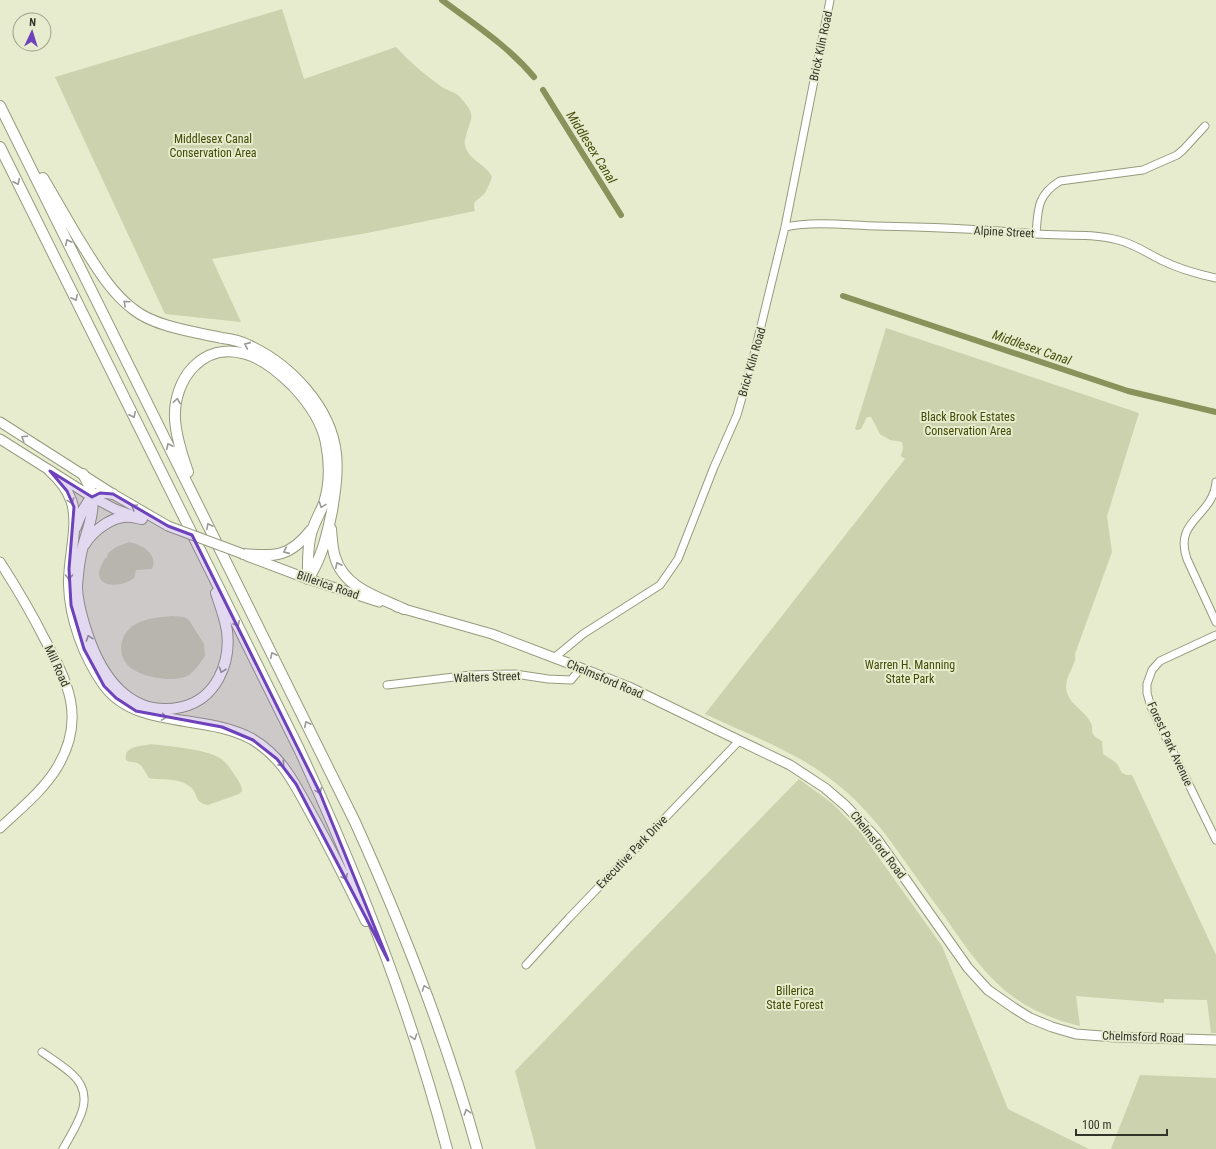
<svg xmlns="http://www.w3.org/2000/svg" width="1216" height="1149" font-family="'Roboto Condensed',sans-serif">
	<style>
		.green { fill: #cbd2ad }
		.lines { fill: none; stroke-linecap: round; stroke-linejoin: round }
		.canal { stroke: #8a925b; stroke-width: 6 }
		.minor-casing { stroke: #969b7e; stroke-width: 9 }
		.major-casing { stroke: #969b7e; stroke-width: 11 }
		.highway-casing { stroke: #969b7e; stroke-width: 12 }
		.minor { stroke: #fff; stroke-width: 7 }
		.major { stroke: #fff; stroke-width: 9 }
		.highway { stroke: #fff; stroke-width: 10 }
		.major-bridge-casing { stroke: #969b7e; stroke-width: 11; stroke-linecap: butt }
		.major-bridge { stroke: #fff; stroke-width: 9 }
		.oneway { stroke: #989a94 }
		.marked { fill: #6d42ba; fill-opacity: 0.2; stroke: #6d42ba; stroke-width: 3; stroke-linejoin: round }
		.labels { text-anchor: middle; stroke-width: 4; stroke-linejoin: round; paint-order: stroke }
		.street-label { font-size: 12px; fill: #323429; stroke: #e6eccd }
		.park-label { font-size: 12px; fill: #434a05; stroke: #e6eccd }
		.water-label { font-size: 13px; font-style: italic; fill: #484e0c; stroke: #e6eccd }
	</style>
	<rect width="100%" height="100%" fill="#e6eccd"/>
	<!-- green -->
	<path class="green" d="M282 9 304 79 396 47C410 62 425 75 442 87 448 91 456 92 461 98 477 117 471 116 466 136 465 139 464 143 465 145 468 160 486 164 492 177 490 182 488 188 485 193 480 200 471 200 475 211L367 233 212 259 241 322 165 314 55 77Z
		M886 328 1139 413 1107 516 1112 552 1075 654C1078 664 1062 678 1067 693 1072 706 1082 709 1089 720 1097 730 1085 732 1102 741L1103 754C1107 757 1112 759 1116 763 1122 768 1118 776 1132 775L1216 955V1033H1211L1207 1000 1164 999V1003L1076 996 1080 1026C1009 1009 984 974 945 917 924 889 904 859 883 831 860 802 833 777 800 759 770 742 737 729 705 714L905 459 901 456 903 448 902 442 890 440 880 434 871 417H867L861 429 857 430 855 429Z
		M129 542C141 544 159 554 152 569L136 570 134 578C121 589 89 588 102 564 104 561 104 559 107 557L108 553 116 547Z
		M172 616 184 617 189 620 204 644 205 656C201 662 194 672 189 675 175 684 135 677 126 663 122 658 121 652 121 646 125 620 150 618 172 616Z
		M151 744C167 746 204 749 218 757 226 761 231 770 236 777 239 782 242 786 242 791L239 794 208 805C193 803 199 792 189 786 178 777 162 781 149 778 146 774 143 766 139 764 135 761 130 763 126 760 124 745 140 747 151 744Z
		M799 779 833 804 862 834 942 946 1008 1109 1089 1149H536L515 1071Z
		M1140 1075 1216 1078V1149H1111Z"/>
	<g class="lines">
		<!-- canal -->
		<path class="canal" d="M442 0C474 24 508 46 534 77
			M543 90 621 215
			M843 296 1128 391 1216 412"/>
		<defs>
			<path id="minor" d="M785 227C814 221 846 225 876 226 929 227 983 229 1036 234 1064 236 1091 233 1118 240 1134 244 1147 253 1161 260 1179 269 1197 274 1216 278
				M1036 234C1038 209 1037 195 1060 181L1143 170 1177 155 1183 150 1205 126
				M1216 482C1213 517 1173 520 1187 559L1216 622
				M1216 635 1160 661 1152 670 1147 684V693L1151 707 1216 840
				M554 658 583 634 660 585 678 559 714 467 737 415 754 355 785 227 830 0
				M387 685 471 675 515 674 548 679 571 680 581 668
				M526 965 569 918 739 741
				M42 1052C52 1059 63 1066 72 1074 98 1097 76 1125 63 1149"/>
			<path id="major" d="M0 422 113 494 168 526
				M0 439 92 497 115 509 134 516
				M247 556 308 579 379 602
				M0 562C16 587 31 612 44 638 68 682 86 718 58 766 44 790 20 809 0 828
				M397 607 492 634 568 663 629 687 732 737 790 765 825 788 846 806 877 839 968 968 988 990 1014 1008 1030 1018 1052 1027 1076 1034 1115 1037 1216 1040"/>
			<path id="highway" d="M0 106 355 822C403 928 446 1036 477 1149
				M0 147 299 749C359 878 411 1011 447 1149
				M43 178C55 198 66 218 78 238 94 263 109 291 133 309 155 327 195 332 222 338 231 339 240 341 248 345 290 364 331 407 336 454 338 473 335 492 332 511 327 535 322 558 308 579
				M50 471C59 479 67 489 71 500 80 523 68 559 69 585 70 619 84 657 104 685 137 730 205 713 252 739 284 758 296 787 313 817 332 851 349 886 366 921
				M188 472C182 455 176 437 175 419 173 379 203 341 246 354 264 359 281 374 293 386 308 402 322 421 326 443 330 463 330 484 324 503 320 513 314 523 311 534 307 549 308 564 308 579
				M83 474C87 481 91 488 92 496 95 514 86 533 82 550 79 561 78 574 77 586 77 602 82 618 87 633 101 676 130 719 182 707 216 699 231 663 227 631 225 618 220 605 216 593
				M76 527C79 518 88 497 97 494 102 492 108 493 113 494
				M331 529C332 539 332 548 335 557 344 588 378 597 404 609
				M85 544C92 532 109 519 123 517 129 516 136 518 142 519
				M243 554C275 557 290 557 311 530"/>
		</defs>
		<!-- minor casing -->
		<use href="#minor" class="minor-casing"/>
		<!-- major casing -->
		<use href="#major" class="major-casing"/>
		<!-- highway casing -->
		<use href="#highway" class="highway-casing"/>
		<!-- minor -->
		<use href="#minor" class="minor"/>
		<!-- major -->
		<use href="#major" class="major"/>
		<!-- highway -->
		<use href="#highway" class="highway"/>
		<defs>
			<path id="major-bridge" d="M168 526 243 554"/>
		</defs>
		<!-- major-bridge casing -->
		<use href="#major-bridge" class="major-bridge-casing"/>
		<!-- major-bridge -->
		<use href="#major-bridge" class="major-bridge"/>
	</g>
	<!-- one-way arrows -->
	<defs><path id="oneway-chevron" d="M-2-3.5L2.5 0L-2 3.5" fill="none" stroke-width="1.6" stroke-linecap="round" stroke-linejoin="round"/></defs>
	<g class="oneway">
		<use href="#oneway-chevron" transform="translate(17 182) rotate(64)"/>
		<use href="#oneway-chevron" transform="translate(68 242) rotate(-116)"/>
		<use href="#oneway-chevron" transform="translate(75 298) rotate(64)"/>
		<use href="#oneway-chevron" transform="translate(126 303) rotate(-138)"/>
		<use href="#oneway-chevron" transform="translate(247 345) rotate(-156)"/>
		<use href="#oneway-chevron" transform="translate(177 401) rotate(-81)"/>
		<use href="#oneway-chevron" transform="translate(133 415) rotate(64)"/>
		<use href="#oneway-chevron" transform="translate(24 438) rotate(-148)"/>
		<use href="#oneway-chevron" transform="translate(169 446) rotate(-116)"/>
		<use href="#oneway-chevron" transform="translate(71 501) rotate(70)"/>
		<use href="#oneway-chevron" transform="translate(322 505) rotate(111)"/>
		<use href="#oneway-chevron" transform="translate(134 507) rotate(-149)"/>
		<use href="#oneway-chevron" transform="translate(209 526) rotate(-116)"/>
		<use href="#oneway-chevron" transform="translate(286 551) rotate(156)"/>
		<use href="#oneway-chevron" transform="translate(338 565) rotate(-116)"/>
		<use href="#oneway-chevron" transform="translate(69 577) rotate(90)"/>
		<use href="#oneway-chevron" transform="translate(237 624) rotate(63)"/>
		<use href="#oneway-chevron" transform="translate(89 638) rotate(-109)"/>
		<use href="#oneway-chevron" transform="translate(273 655) rotate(-116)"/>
		<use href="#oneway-chevron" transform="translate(222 670) rotate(109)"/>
		<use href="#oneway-chevron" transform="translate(164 717) rotate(9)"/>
		<use href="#oneway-chevron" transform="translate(307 724) rotate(-116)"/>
		<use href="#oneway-chevron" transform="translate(282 764) rotate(48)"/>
		<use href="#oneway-chevron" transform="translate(319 791) rotate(66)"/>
		<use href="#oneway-chevron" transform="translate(345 877) rotate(64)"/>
		<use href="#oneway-chevron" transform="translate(425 988) rotate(-110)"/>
		<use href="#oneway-chevron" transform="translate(414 1037) rotate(73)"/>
		<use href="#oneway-chevron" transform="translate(467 1112) rotate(-108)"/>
	</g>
	<!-- marked area -->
	<path class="marked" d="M50 471 92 497 100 493 113 494 168 526 192 535 320 793 388 960 296 784 277 759 253 740 222 727 136 711 116 698 104 686 84 649 71 605 69 569 74 507 67 491Z"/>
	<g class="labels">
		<!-- street labels -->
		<g class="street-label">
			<text transform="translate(821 46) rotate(-78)" y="4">Brick Kiln Road</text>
			<text transform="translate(1004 232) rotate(3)" y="4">Alpine Street</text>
			<text transform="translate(752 362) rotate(-74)" y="4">Brick Kiln Road</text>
			<text transform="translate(328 585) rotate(19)" y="4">Billerica Road</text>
			<text transform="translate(57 666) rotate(66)" y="4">Mill Road</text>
			<text transform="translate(487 677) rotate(-2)" y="4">Walters Street</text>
			<text transform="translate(605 679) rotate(23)" y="4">Chelmsford Road</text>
			<text transform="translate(1170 744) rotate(65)" y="4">Forest Park Avenue</text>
			<text transform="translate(878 845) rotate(52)" y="4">Chelmsford Road</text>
			<text transform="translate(632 852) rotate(-46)" y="4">Executive Park Drive</text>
			<text transform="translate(1143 1037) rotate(2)" y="4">Chelmsford Road</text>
		</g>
		<!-- park labels -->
		<g class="park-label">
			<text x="213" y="143">Middlesex Canal<tspan x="213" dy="14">Conservation Area</tspan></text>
			<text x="968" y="421">Black Brook Estates<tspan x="968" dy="14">Conservation Area</tspan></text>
			<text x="910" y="669">Warren H. Manning<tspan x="910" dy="14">State Park</tspan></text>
			<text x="795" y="995">Billerica<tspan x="795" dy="14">State Forest</tspan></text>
		</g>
		<!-- water labels -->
		<g class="water-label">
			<text transform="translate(592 147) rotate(58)" y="5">Middlesex Canal</text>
			<text transform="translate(1032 347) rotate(19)" y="5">Middlesex Canal</text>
		</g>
	</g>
	<!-- north arrow -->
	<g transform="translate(32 32) rotate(4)"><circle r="19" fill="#e6eccd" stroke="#9ea28b"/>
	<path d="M0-3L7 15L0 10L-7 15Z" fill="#6d42ba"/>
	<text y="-6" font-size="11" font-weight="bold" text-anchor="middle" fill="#323429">N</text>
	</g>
	<!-- scale -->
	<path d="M1076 1129v6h91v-6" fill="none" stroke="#323429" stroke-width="2"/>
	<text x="1082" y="1129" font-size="12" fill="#323429" stroke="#e6eccd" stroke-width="3" paint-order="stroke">100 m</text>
</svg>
